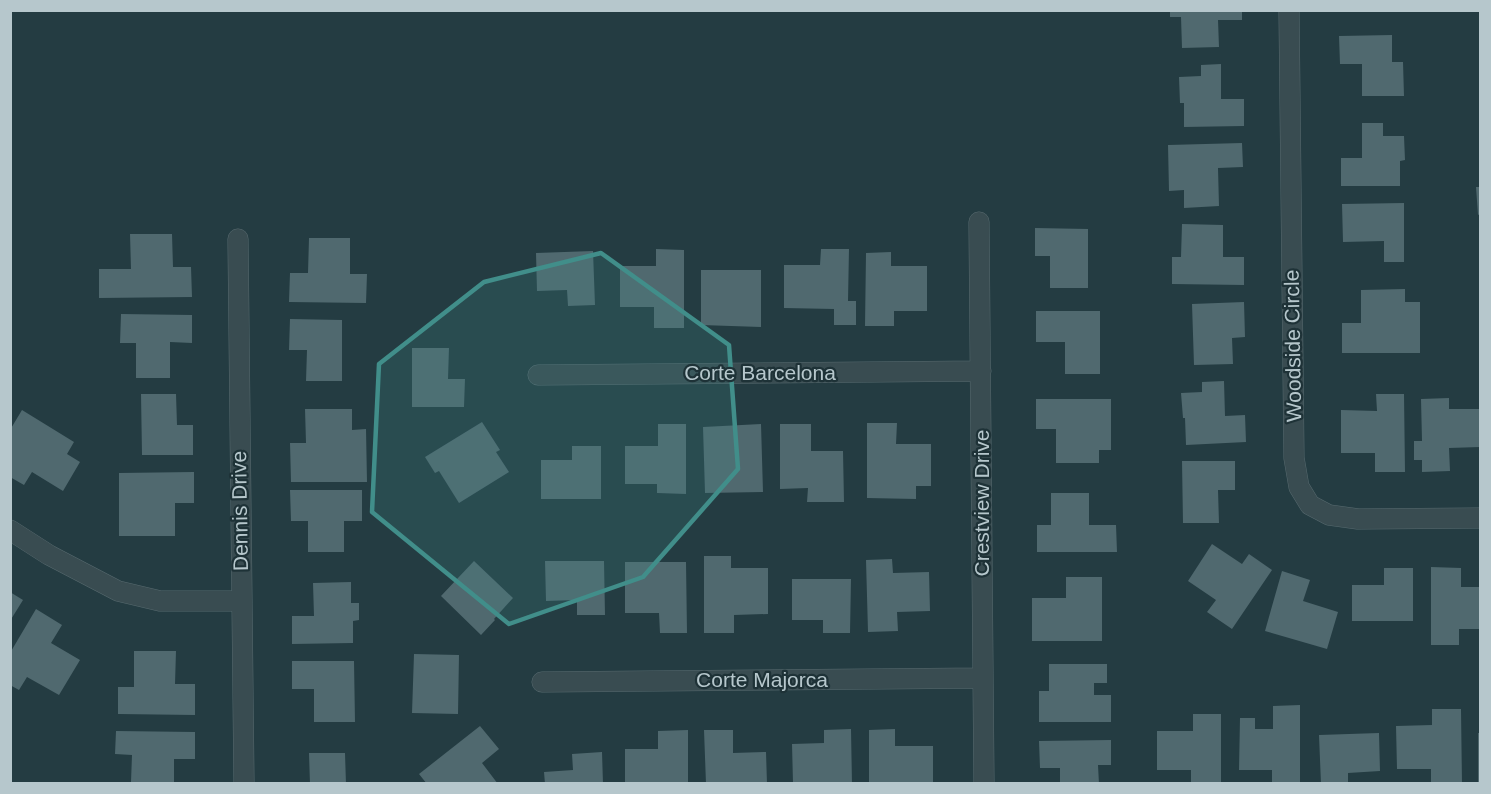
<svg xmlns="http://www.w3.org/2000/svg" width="1491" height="794" font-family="Helvetica,sans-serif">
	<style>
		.building { fill: #50696f }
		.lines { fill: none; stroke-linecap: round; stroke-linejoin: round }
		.minor-casing { stroke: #576a6f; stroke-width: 21 }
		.minor { stroke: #394c51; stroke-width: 20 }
		.marked { fill: #418e8a; fill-opacity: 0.2; stroke: #418e8a; stroke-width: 4.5; stroke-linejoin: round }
		.labels { text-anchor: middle; stroke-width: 4.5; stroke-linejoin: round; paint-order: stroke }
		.street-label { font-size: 21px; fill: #b6c7cc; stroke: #1e3237 }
	</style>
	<rect width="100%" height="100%" fill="#243c42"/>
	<!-- building -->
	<path class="building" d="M1170 10H1242V20H1218L1219 47 1182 48 1181 17H1170Z
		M1392 35V62H1403L1404 96H1362V64H1340L1339 36Z
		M1221 64V99H1244V126L1184 127V103H1180L1179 77 1201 76V65Z
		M1362 123H1383V136H1404L1405 160 1400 161V186H1341V158H1362Z
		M1242 143 1243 167 1218 168 1219 206 1184 208V190L1169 191 1168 145Z
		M1476 187H1480V214L1478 215Z
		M1404 203V262H1384V241L1343 242 1342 204Z
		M1182 224 1223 225V257H1244V285L1172 284V257H1181Z
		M1035 228 1088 229V288H1050V256H1035Z
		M130 234H172L173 267H191L192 297 99 298V269H131Z
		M309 238H350V274H367L366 303 289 302 290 273H308Z
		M656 249 684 250V328H654V307H620V266H656Z
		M821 249H849L848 301H856V325H834V309L784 308V265H820Z
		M593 251 595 305 568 306 567 290 537 291 536 253Z
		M891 252V266H927V311H894V326H865L866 253Z
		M701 270H761V327L701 325Z
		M1405 289V302H1420V353H1342V323H1361V290Z
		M1244 302 1245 337 1232 338 1233 364 1194 365 1192 304Z
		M1036 311H1100V374H1065V342H1036Z
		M121 314 192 315V343L170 342V378H136V343H120Z
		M290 319 342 320V381H306L307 350H289Z
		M412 348H449L448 379H465L464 407H412Z
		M1224 381 1225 416 1245 415 1246 442 1186 445 1185 418H1183L1181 393 1202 392V382Z
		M141 394H176L177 425H193V455H142Z
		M1376 394H1404L1405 472H1375V453H1341V410L1377 411Z
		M1449 398V409H1480V447L1449 448 1450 471 1422 472V460H1414V441H1422L1421 399Z
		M1036 399H1111V450H1099V463H1056V429H1036Z
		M305 409H352V430L366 429 367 482H291L290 443H306Z
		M22 410 74 442 67 454 80 462 63 491 32 472 24 485 10 477V430Z
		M482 422 500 450 496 452 509 472 459 503 439 471 435 473 425 457Z
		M867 423H897L896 444H931V486H916V499L867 498Z
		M658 424H686V494L657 493V484H625V446H658Z
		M761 424 763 492 705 493 703 427Z
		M780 424H811V451H843L844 502H807L808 488 780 489Z
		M572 446H601V499H541V460H572Z
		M1182 461H1235V490H1218L1219 523H1183Z
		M194 472V503H175V536H119V473Z
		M290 490H362V521H344V552H308V521H291Z
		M1051 493H1089V525H1116L1117 552H1037V525H1051Z
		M1212 544 1242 564 1249 554 1272 570 1232 629 1207 612 1216 600 1188 581Z
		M704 556H731V568H768V614L734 615V633H704Z
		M892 559 893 573 929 572 930 611 897 612 898 631 868 632 866 560Z
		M474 561 513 598 494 619 495 620 481 635 441 596Z
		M545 561H604L605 615H577V600L546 601Z
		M625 562H686L687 633H660L659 613H625Z
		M1431 567 1461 568V587H1480V629H1459V645H1431Z
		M1384 568H1413V621H1352V585H1384Z
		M1282 571 1310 580 1303 601 1338 612 1327 649 1265 631Z
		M1066 577H1102V641H1032V598H1066Z
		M792 579H851L850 633H823V620H792Z
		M351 582V603H359V620L353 621V643L292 644V616H314L313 583Z
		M10 592 23 600 10 621Z
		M36 609 62 625 51 643 80 660 59 695 27 677 19 690 10 685V653Z
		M134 651H176L175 684H195V715L118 714V687H134Z
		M414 654 459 655 458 714 412 713Z
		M292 661H354L355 722H314V689H292Z
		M1049 664H1107V683H1094V695H1111V722H1039V691H1049Z
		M1300 705V784H1272V770H1239L1240 718H1255V729H1273V706Z
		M1432 709H1461L1462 784H1431V769H1397L1396 726 1432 725Z
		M1193 714H1221V784H1191V770H1157V731H1193Z
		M480 726 499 749 482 763 498 784H427L419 774Z
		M851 729 852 784H823V782L793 783 792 744 824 743V730Z
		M895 729V746H933V784H869V730Z
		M688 730V784H625V749H658V731Z
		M704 730H733V753L766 752 767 784H706Z
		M116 731 195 732V759H174V784L131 782 132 755 115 754Z
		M1379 733 1380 771 1348 773V784H1321L1319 735Z
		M1478 733H1480V784H1478Z
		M1111 740V765H1098L1099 784H1060V768H1040L1039 741Z
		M602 752 603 784H545L544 772 573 770 572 754Z
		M309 753H345L346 784H310Z"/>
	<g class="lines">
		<defs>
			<path id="minor" d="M1289 10 1294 458 1299 487 1310 505 1329 515 1358 519 1480 518
				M979 222 984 784
				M238 239 244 784
				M538 375 981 371
				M10 530 49 555 118 591 160 601H241
				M542 682 983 678"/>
		</defs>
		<!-- minor casing -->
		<use href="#minor" class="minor-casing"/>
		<!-- minor -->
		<use href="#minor" class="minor"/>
	</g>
	<!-- marked area -->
	<path class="marked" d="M601 253 729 345 738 469 643 577 509 624 372 512 379 364 484 282Z"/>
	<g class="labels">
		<!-- street labels -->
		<g class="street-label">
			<text transform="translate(1293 346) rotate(-91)" y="7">Woodside Circle</text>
			<text x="760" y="380">Corte Barcelona</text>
			<text transform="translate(982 503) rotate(-90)" y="7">Crestview Drive</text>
			<text transform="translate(240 511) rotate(-91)" y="7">Dennis Drive</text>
			<text x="762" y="687">Corte Majorca</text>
		</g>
	</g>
	<!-- border -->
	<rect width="1491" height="794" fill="none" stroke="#b6c7cc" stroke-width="24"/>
</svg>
